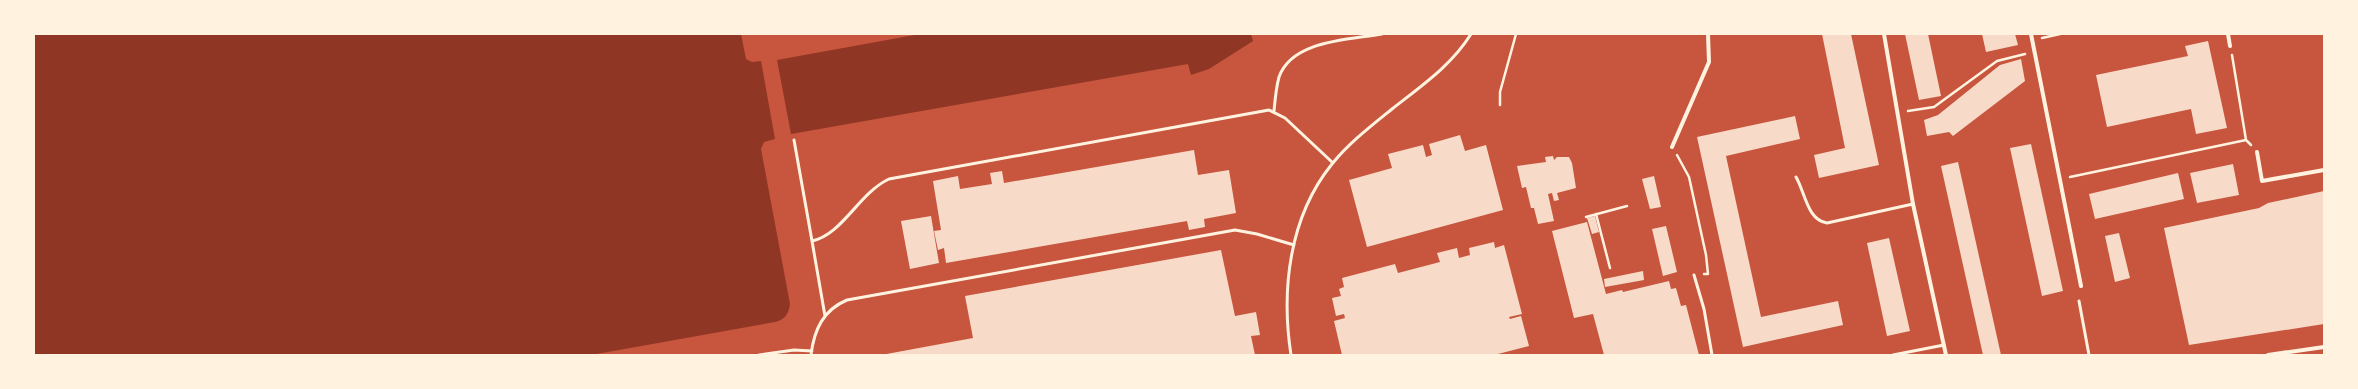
<svg xmlns="http://www.w3.org/2000/svg" width="2358" height="389" font-family="'Work Sans',sans-serif">
	<style>
		.water { fill: #8f3625 }
		.building { fill: #f7dbc8 }
		.lines { fill: none; stroke-linecap: round; stroke-linejoin: round }
		.path { stroke: #fff3e0; stroke-width: 2.5 }
		.service { stroke: #fff3e0; stroke-width: 3 }
		.minor { stroke: #fff3e0; stroke-width: 4 }
	</style>
	<rect width="100%" height="100%" fill="#c8553d"/>
	<!-- water -->
	<path class="water" d="M34 34H741L746 59 752 62 761 61 775 139 764 142 761 149 790 304C789 313 785 320 775 322L591 355H34Z
		M920 34H1251L1253 41 1209 69 1191 75 1188 64 791 134 777 60Z"/>
	<!-- building -->
	<path class="building" d="M1822 34H1851L1879 165 1819 178 1814 155 1845 148Z
		M1905 34H1928L1941 96 1919 100Z
		M1982 34H2015L2018 45 1986 52Z
		M2208 41 2227 128 2196 134 2191 109 2107 127 2096 75 2188 56 2185 46Z
		M2021 59 2025 81 1953 136 1949 132 1927 136 1924 120 1938 115 2000 65Z
		M1795 116 1800 139 1726 156 1761 317 1838 301 1843 325 1743 347 1697 137Z
		M1460 135 1465 151 1486 145 1503 210 1367 247 1349 180 1392 168 1388 154 1423 145 1426 157 1432 155 1429 144Z
		M2031 144 2063 291 2042 296 2010 148Z
		M1194 150 1198 175 1229 170 1236 213 1204 219 1205 227 1189 230 1187 221 946 263 944 248 938 250 934 231 941 230 933 181 958 176 960 189 992 184 990 173 1002 171 1004 183Z
		M1553 156 1554 160 1557 157H1569L1572 163 1576 188 1557 193 1559 200 1554 201 1552 193 1548 194 1554 221 1538 224 1534 208H1531L1526 187 1522 188 1517 166 1546 162 1545 157Z
		M1958 162 2001 355H1983L1941 166Z
		M2233 164 2239 195 2197 203 2190 173Z
		M2178 173 2184 199 2095 219 2089 194Z
		M1654 176 1661 207 1650 209 1642 179Z
		M2324 191V324L2189 345 2164 228 2259 208 2268 203Z
		M931 216 939 263 910 269 901 221Z
		M1595 216 1599 232 1592 234 1587 218Z
		M1587 222 1606 294 1622 290 1623 292 1669 281 1671 289 1676 288 1681 306 1686 305 1699 355H1604L1593 314 1574 318 1552 231Z
		M1666 226 1677 272 1663 276 1652 229Z
		M2119 233 2130 278 2115 282 2105 236Z
		M1889 238 1910 331 1887 336 1867 243Z
		M1494 242 1495 248 1504 245 1522 314 1509 317 1510 319 1521 316 1529 346 1494 355H1342L1334 321 1345 318 1344 314 1336 316 1332 298 1341 296 1339 289 1344 287 1342 278 1395 264 1398 273 1440 262 1437 253 1457 248 1459 258 1470 255 1469 248Z
		M1221 250 1235 316 1256 312 1260 335 1251 336 1255 355H881L973 338 965 296Z
		M1643 271 1644 280 1605 287 1604 279Z"/>
	<g class="lines">
		<!-- path -->
		<path class="path" d="M2042 38 2060 34
			M2232 55 2246 140 2251 145
			M1500 105V92L1516 34
			M1908 111 1934 107 1997 61 2025 54
			M1677 155 1689 177 1706 255 1708 274H1704
			M2070 177 2246 140
			M1596 214 1610 268
			M1586 217 1627 206"/>
		<!-- service -->
		<path class="service" d="M1274 111C1275 100 1276 88 1279 77 1292 40 1349 40 1382 34
			M794 140 812 241
			M1796 177C1805 192 1807 220 1827 223L1913 204
			M1694 275 1704 309 1712 355
			M2079 301 2089 355
			M825 316 812 241C842 235 859 193 889 179L1269 110 1285 118 1333 163
			M759 355 794 350 812 351
			M811 355C814 330 823 310 847 300L1235 230 1257 234 1294 245
			M1291 355C1281 290 1289 217 1332 164 1349 143 1371 126 1392 109 1421 86 1451 66 1471 34
			M1893 355 1944 345"/>
		<!-- minor -->
		<path class="minor" d="M1884 34 1913 204 1946 355
			M2031 34 2081 286
			M2228 34 2230 46
			M1672 147 1709 62 1708 34
			M2257 152 2262 181 2324 170
			M2268 355 2324 347"/>
	</g>
	<!-- border -->
	<rect width="2358" height="389" fill="none" stroke="#fff3e0" stroke-width="70"/>
</svg>
